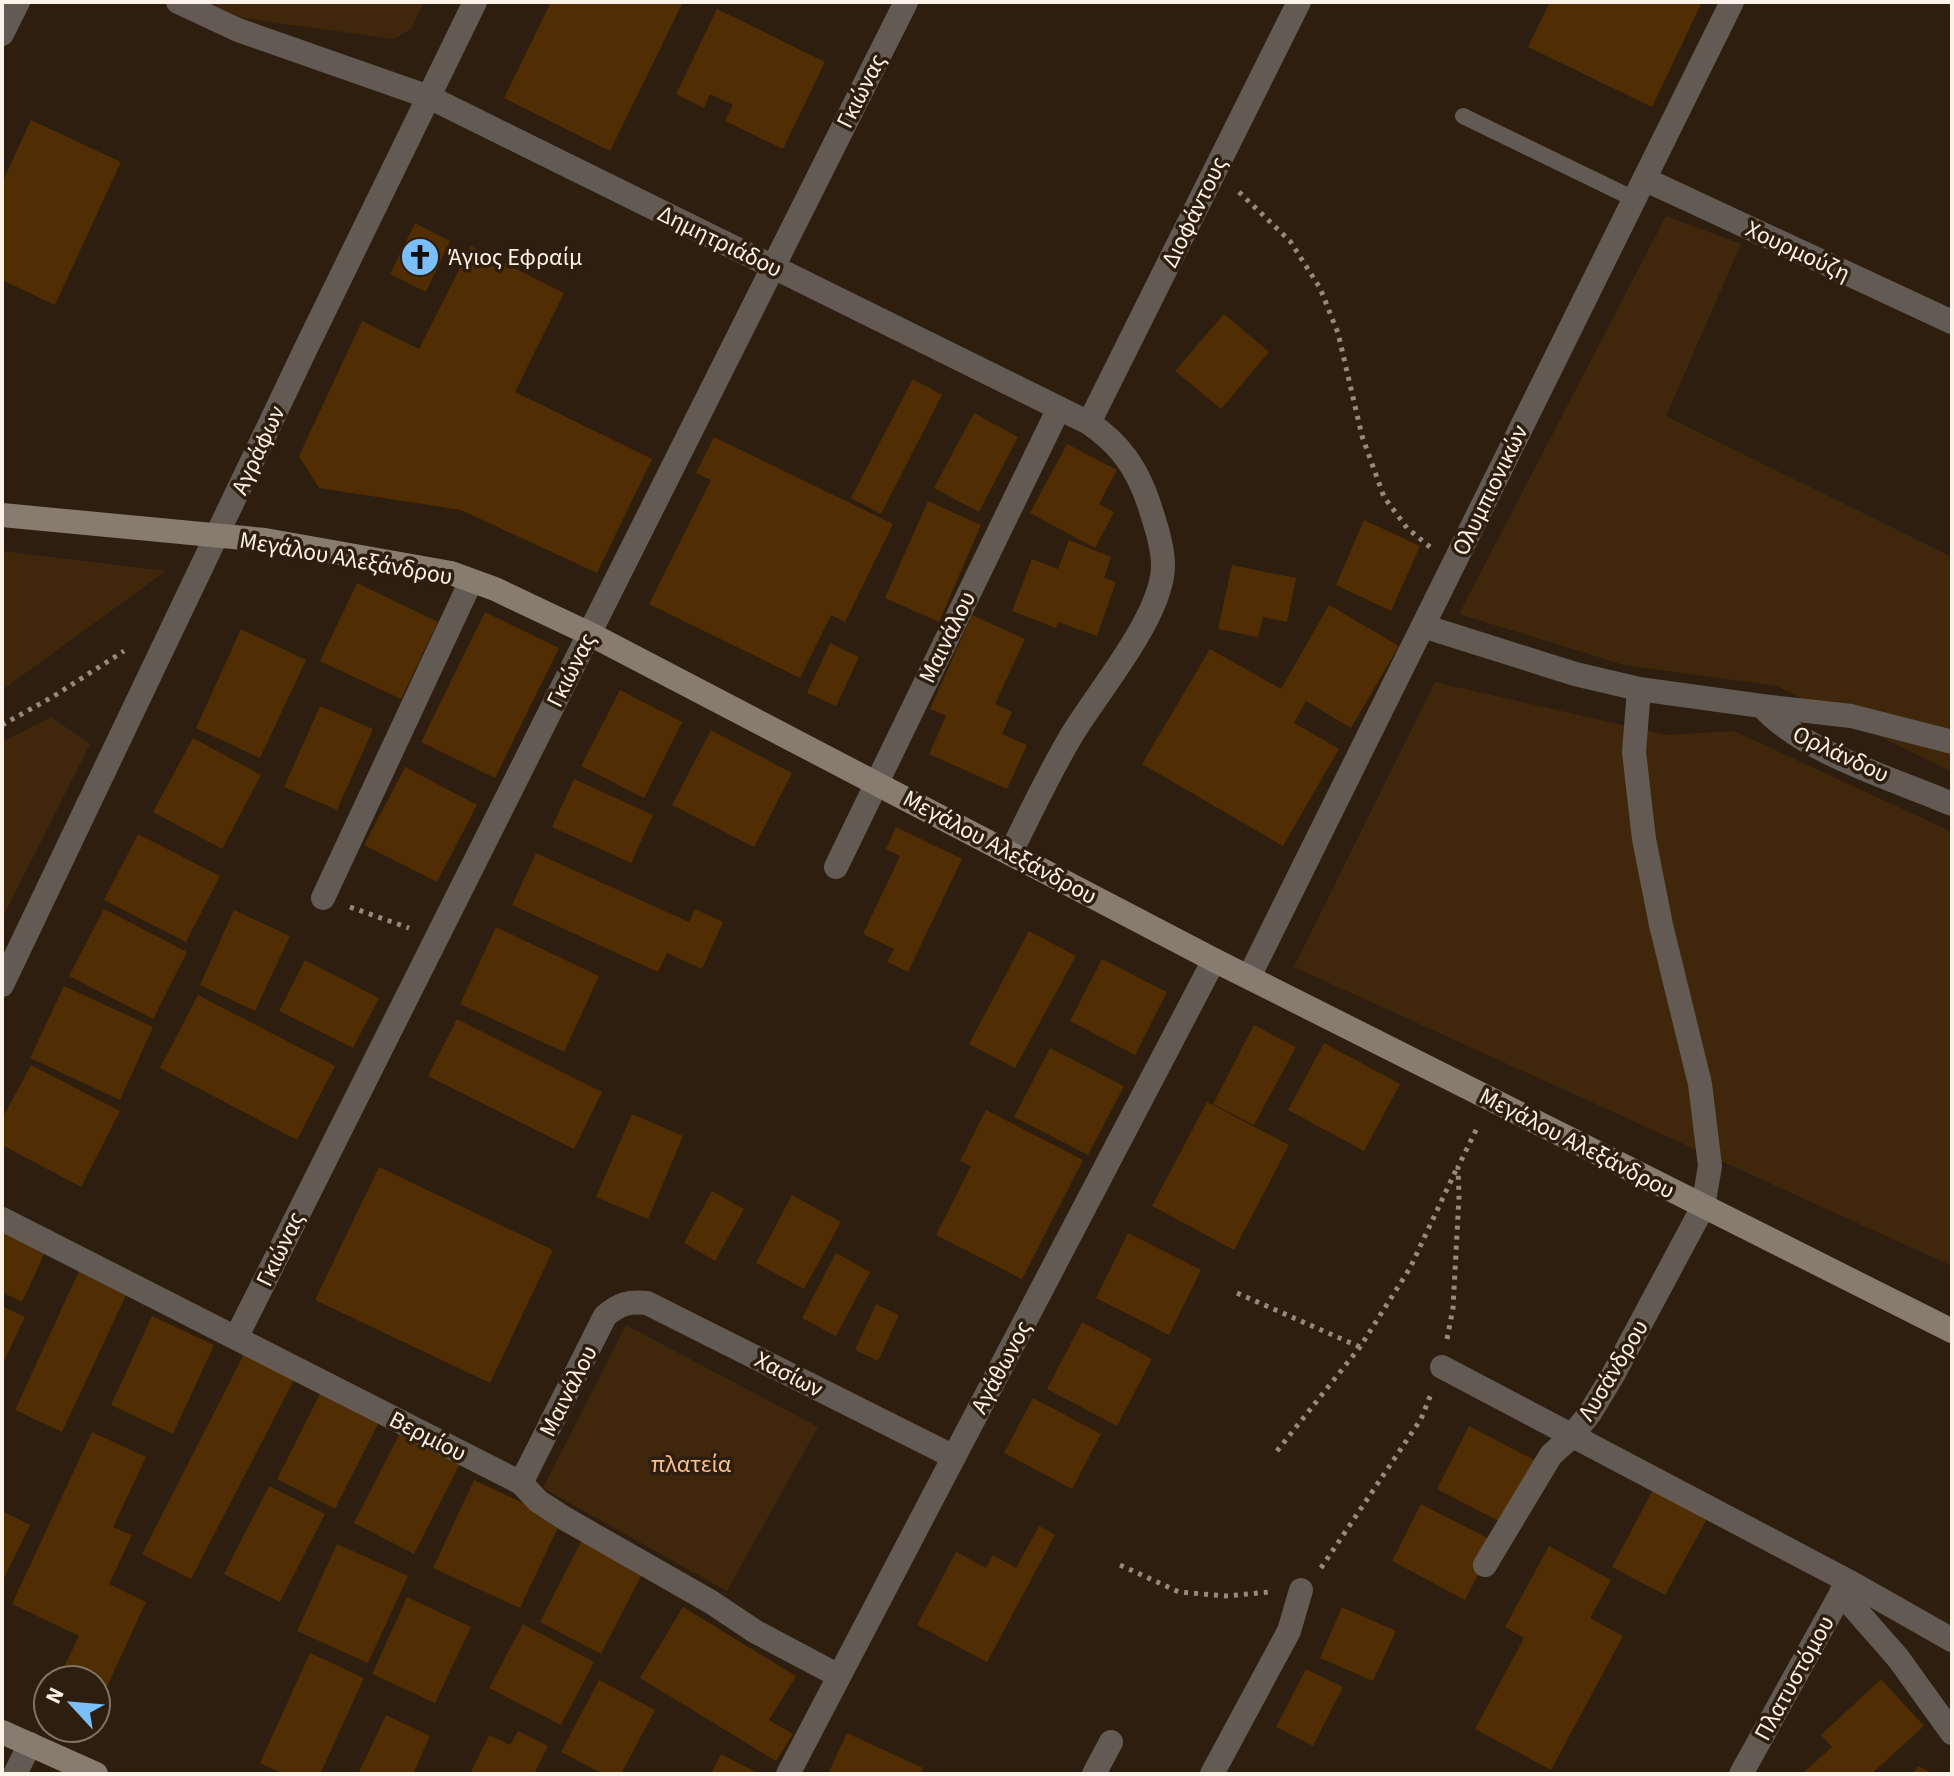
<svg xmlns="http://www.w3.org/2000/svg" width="1954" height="1776" font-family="'Source Sans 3',sans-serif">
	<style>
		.green { fill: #40270c }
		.building { fill: #502d02 }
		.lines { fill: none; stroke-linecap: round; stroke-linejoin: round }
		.path { stroke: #97897d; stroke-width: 5; stroke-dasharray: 4 6; stroke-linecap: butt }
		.lane { stroke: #635b53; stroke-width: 16 }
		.street { stroke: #635b53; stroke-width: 24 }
		.secondary { stroke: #887b6f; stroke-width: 24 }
		.labels { text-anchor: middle; stroke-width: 7; stroke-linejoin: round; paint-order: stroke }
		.street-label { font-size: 24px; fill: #fdf2e8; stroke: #2e1e0f }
		.poi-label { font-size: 24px; fill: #fdf2e8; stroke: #2e1e0f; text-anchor: start }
		.park-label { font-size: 24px; fill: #f7c08c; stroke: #2e1e0f }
	</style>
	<rect width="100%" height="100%" fill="#2e1e0f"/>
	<!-- green -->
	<path class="green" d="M206 2H424L411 29 394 39 241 18Z
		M1666 216 1741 244 1666 416 1952 557V772L1777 686 1624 665 1459 614Z
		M2 551 166 571 2 690Z
		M1435 682 1666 735 1734 731 1952 832V1266L1294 967Z
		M51 717 90 744 2 919V742Z
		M626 1325 818 1427 727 1591 543 1488Z"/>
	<!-- building -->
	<path class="building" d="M551 2H683L610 151 504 98Z
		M1550 2H1702L1652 107 1528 47Z
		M717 9 825 62 783 149 725 121 733 105 710 94 704 108 676 94Z
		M31 120 121 162 55 305 2 280V183Z
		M415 223 450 241 426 292 390 274Z
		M471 246 564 293 515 392 652 459 597 573 461 510 319 488 299 456 362 321 419 349Z
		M1224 314 1269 352 1221 409 1175 371Z
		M913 379 942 395 881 514 851 498Z
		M974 413 1018 437 979 512 934 488Z
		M714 437 893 524 845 622 831 615 800 678 649 604 711 480 696 473Z
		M1067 444 1117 470 1099 504 1114 512 1095 548 1030 513Z
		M928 501 981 525 939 622 885 598Z
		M1364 520 1420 546 1391 611 1336 585Z
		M1069 540 1111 557 1104 578 1116 582 1097 636 1058 622 1056 628 1012 611 1032 559 1058 569Z
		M1232 565 1296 578 1287 622 1263 617 1258 637 1218 629Z
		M357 583 438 622 401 699 320 661Z
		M1329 605 1399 646 1351 728 1306 701 1294 723 1339 749 1283 846 1142 764 1210 649 1281 689Z
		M485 612 559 648 495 778 421 742Z
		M972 615 1025 639 995 704 1012 712 1002 734 1027 745 1007 789 929 754 946 716 930 709Z
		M241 629 306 660 260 758 196 728Z
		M830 643 859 657 836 706 807 693Z
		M620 690 682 722 644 798 581 766Z
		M320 706 373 729 337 810 284 787Z
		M711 730 792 773 754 847 672 805Z
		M193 738 261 775 222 849 153 812Z
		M405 767 477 805 437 882 364 845Z
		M574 779 653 815 631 863 552 827Z
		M896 827 962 859 908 972 887 962 894 949 863 934 900 856 886 849Z
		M138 834 220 876 186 942 104 900Z
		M536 853 689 922 695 909 723 922 702 969 667 953 658 972 512 905Z
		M104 909 187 952 153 1019 69 976Z
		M234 910 290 936 255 1011 200 985Z
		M496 927 599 976 564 1052 460 1004Z
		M1029 931 1076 956 1015 1068 969 1044Z
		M1102 959 1167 992 1135 1055 1070 1021Z
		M305 960 379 998 353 1048 279 1011Z
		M64 986 153 1027 120 1100 30 1058Z
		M198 995 335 1066 297 1140 160 1068Z
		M457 1019 602 1092 574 1149 428 1076Z
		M1254 1025 1296 1047 1254 1125 1213 1104Z
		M1324 1043 1400 1084 1364 1151 1288 1110Z
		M1050 1048 1124 1086 1088 1155 1014 1117Z
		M31 1065 120 1111 81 1187 2 1145V1119Z
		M1207 1102 1289 1145 1234 1250 1152 1206Z
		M986 1110 1083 1160 1022 1279 936 1235 971 1166 960 1161Z
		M632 1114 683 1136 648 1219 596 1197Z
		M379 1167 553 1250 490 1383 315 1300Z
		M712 1191 744 1209 715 1261 684 1243Z
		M792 1195 841 1222 804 1289 756 1263Z
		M2 1226 47 1248 22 1302 2 1292Z
		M1128 1233 1201 1270 1169 1335 1096 1298Z
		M836 1253 870 1272 836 1336 802 1318Z
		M80 1269 128 1291 62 1432 15 1410Z
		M876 1304 899 1315 878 1361 855 1350Z
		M2 1306 25 1317 2 1365Z
		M152 1316 214 1345 173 1434 111 1405Z
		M1082 1322 1152 1359 1117 1426 1047 1389Z
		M245 1352 295 1378 191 1579 142 1554Z
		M324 1386 382 1416 335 1509 277 1479Z
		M1033 1398 1101 1434 1072 1489 1004 1453Z
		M1469 1426 1536 1461 1504 1524 1437 1489Z
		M402 1429 462 1460 414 1554 354 1523Z
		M92 1432 146 1457 113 1527 132 1535 109 1584 146 1602 105 1691 96 1687V1680H81L62 1671 79 1636 12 1604Z
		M474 1480 561 1521 520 1608 433 1568Z
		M269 1486 325 1514 280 1602 224 1574Z
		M1654 1488 1708 1517 1665 1595 1612 1567Z
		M1421 1504 1495 1542 1465 1600 1392 1561Z
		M2 1511 30 1525 2 1582Z
		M1039 1526 1055 1535 987 1662 917 1625 956 1552 986 1568 993 1555 1016 1568Z
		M584 1536 645 1568 601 1654 540 1622Z
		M337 1544 408 1576 368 1663 297 1631Z
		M1549 1546 1611 1580 1590 1618 1623 1636 1551 1770 1475 1729 1524 1638 1505 1627Z
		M407 1597 471 1627 435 1703 372 1674Z
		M683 1607 796 1676 769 1720 793 1734 776 1761 640 1678Z
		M1342 1607 1396 1631 1373 1681 1320 1658Z
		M523 1624 594 1662 561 1725 489 1688Z
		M310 1653 364 1678 320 1774H283L260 1763Z
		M1306 1669 1343 1687 1313 1746 1276 1727Z
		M1881 1679 1924 1726 1871 1774H1802L1832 1747 1821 1735Z
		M599 1680 655 1710 621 1774H603L561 1752Z
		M386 1715 430 1736 413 1774H358Z
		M518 1731 548 1746 534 1774H470L489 1735 510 1745Z
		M847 1733 923 1768 921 1774H828Z
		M721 1754 760 1774H711Z
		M1918 1766 1933 1774H1913Z"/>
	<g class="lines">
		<!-- path -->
		<path class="path" d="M1239 192 1290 241 1320 288 1338 333 1362 436 1384 497 1407 528 1430 547
			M2 725 54 696 124 651
			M350 907 409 928
			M1237 1293 1360 1347
			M1447 1339 1453 1308 1459 1197 1458 1167 1478 1126
			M1277 1451 1360 1347 1410 1268 1456 1170
			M1120 1565 1179 1592 1226 1596 1269 1592
			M1321 1568 1421 1419 1431 1394"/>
		<!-- lane -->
		<path class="lane" d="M1463 116 1634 199"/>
		<!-- street -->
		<path class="street" d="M178 2 238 30 429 97 1089 423C1120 444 1137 468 1149 504 1155 523 1162 543 1163 563 1165 613 1099 690 1073 733 1050 771 1031 812 1011 852
			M2 34 18 2
			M1644 179 1952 322
			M1089 423 1299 2
			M1423 626 1575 674 1639 689 1634 752 1644 839 1661 925 1700 1084 1710 1166 1703 1207 1613 1375 1590 1413 1571 1437 1551 1455 1485 1565
			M1639 689 1762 706C1803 753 1894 779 1952 804
			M1762 706 1851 716 1952 742
			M836 867 1059 408
			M323 898 471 581
			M1249 977 1732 2
			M2 985 307 346 475 2
			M2 1219 521 1483 538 1501 564 1518 711 1602 756 1632 839 1676
			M236 1338 906 2
			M1442 1367 1848 1581 1952 1640
			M521 1483 605 1316C619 1304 629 1301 647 1303L954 1457
			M1841 1593 1898 1658 1952 1733
			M15 1774 30 1744
			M788 1774 1214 960
			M1094 1774 1111 1742
			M1212 1774 1289 1631 1301 1590
			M1741 1774 1848 1581"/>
		<!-- secondary -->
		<path class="secondary" d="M2 515 265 540 451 573 495 589 590 634 1214 960 1952 1331
			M2 1732 96 1774"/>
	</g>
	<!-- icons -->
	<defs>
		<symbol id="church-disc" viewBox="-11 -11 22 22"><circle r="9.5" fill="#7abff8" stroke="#2e1e0f"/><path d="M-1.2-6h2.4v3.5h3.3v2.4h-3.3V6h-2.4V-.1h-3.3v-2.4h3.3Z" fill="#111"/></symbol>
	</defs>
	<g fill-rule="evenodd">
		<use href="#church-disc" x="398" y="235" width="44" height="44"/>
	</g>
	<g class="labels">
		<!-- street labels -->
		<g class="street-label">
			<text transform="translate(861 91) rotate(-63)" y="8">Γκιώνας</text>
			<text transform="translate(1194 212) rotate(-64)" y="8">Διοφάντους</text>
			<text transform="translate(720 241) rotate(26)" y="8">Δημητριάδου</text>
			<text transform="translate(1798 251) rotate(25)" y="8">Χουρμούζη</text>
			<text transform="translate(258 450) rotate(-65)" y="8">Αγράφων</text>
			<text transform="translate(1490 490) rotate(-64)" y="8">Ολυμπιονικών</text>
			<text transform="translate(346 558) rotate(10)" y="8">Μεγάλου Αλεξάνδρου</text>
			<text transform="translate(947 637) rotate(-64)" y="8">Μαινάλου</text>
			<text transform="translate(571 670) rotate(-63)" y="8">Γκιώνας</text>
			<text transform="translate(1841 754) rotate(25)" y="8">Ορλάνδου</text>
			<text transform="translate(1000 847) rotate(28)" y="8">Μεγάλου Αλεξάνδρου</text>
			<text transform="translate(1577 1143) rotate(27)" y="8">Μεγάλου Αλεξάνδρου</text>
			<text transform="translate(280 1249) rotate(-64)" y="8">Γκιώνας</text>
			<text transform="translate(1001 1367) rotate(-62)" y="8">Αγάθωνος</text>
			<text transform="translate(1613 1370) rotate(-59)" y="8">Λυσάνδρου</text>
			<text transform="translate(789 1374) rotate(27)" y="8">Χασίων</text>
			<text transform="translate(568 1391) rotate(-63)" y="8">Μαινάλου</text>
			<text transform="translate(428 1436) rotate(27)" y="8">Βερμίου</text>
			<text transform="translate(1794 1678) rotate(-61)" y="8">Πλατυστόμου</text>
		</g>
		<!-- poi labels -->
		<g class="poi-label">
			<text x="448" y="265">Άγιος Εφραίμ</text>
		</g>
		<!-- park labels -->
		<g class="park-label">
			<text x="691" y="1472">πλατεία</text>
		</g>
	</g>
	<!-- border -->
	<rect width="1954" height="1776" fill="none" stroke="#fdf2e8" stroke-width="8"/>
	<!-- north arrow -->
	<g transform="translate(72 1704) rotate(296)"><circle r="38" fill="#2e1e0f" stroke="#817366" stroke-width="2"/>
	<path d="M0-6L14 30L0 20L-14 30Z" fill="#7abff8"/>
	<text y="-12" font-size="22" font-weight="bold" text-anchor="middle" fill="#fdf2e8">N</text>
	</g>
</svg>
